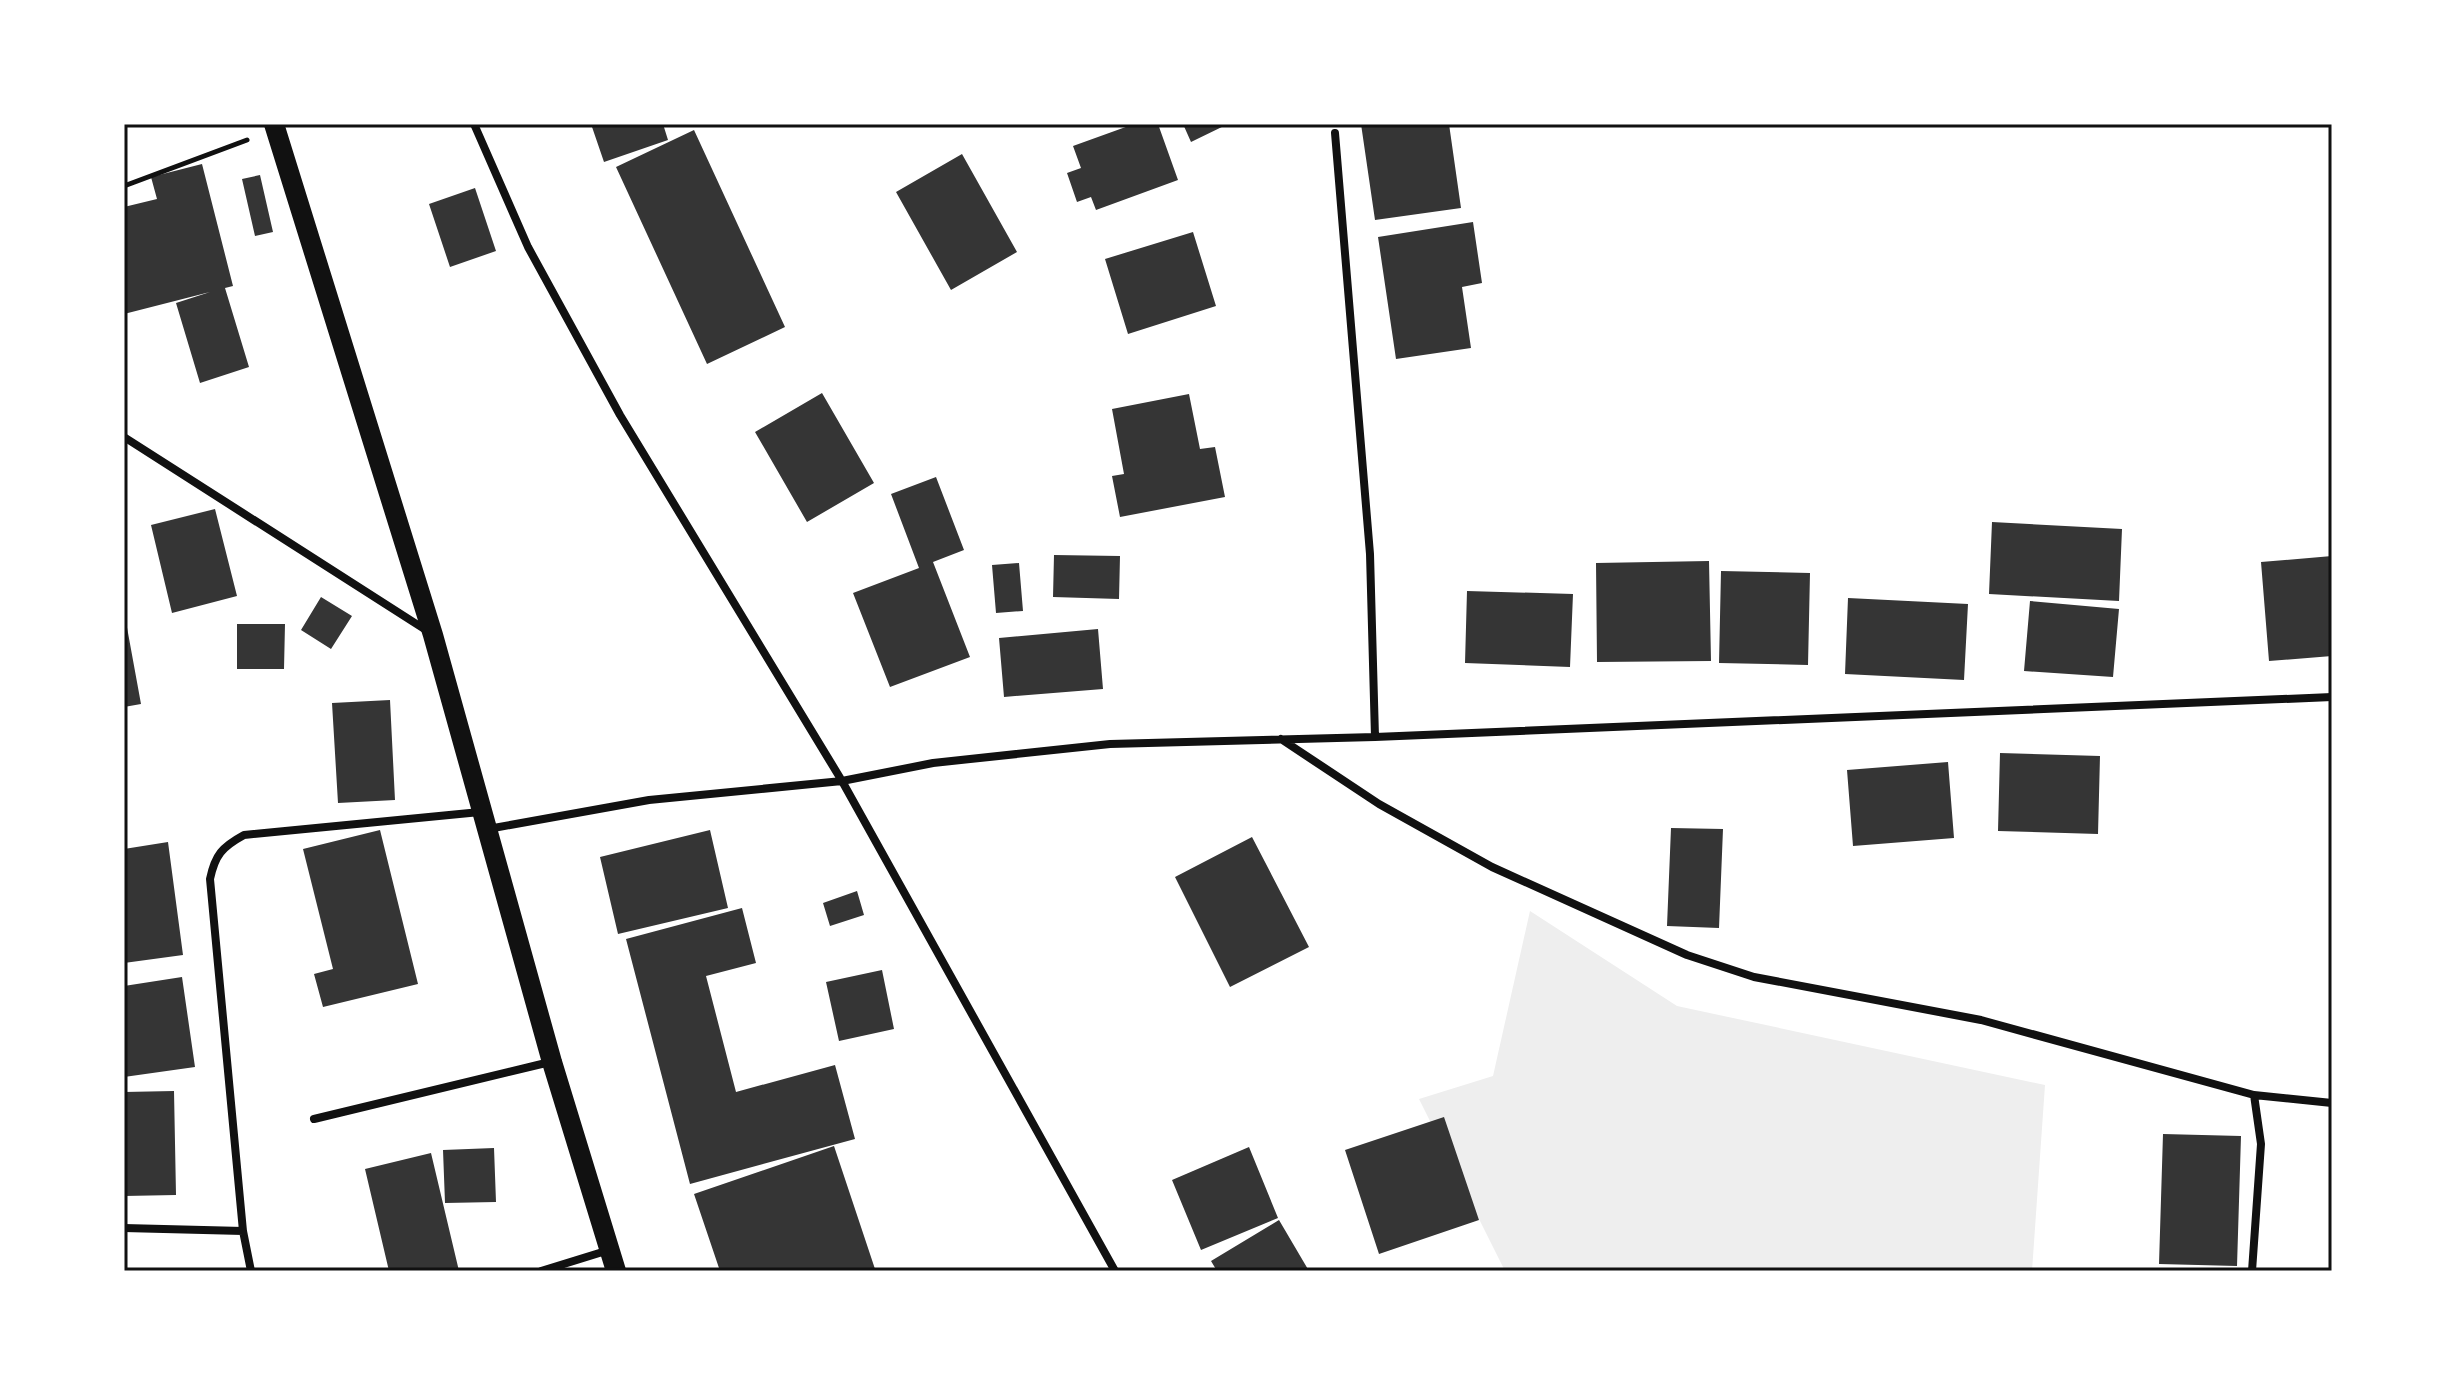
<svg xmlns="http://www.w3.org/2000/svg" width="2456" height="1395" font-family="'Noto Sans',sans-serif">
	<style>
		.green { fill: #eee }
		.building { fill: #353535 }
		.lines { fill: none; stroke-linecap: round; stroke-linejoin: round }
		.path { stroke: #111; stroke-width: 5 }
		.minor { stroke: #111; stroke-width: 8 }
		.primary { stroke: #111; stroke-width: 20 }
		.neatline { fill: none; stroke: #111; stroke-width: 3 }
	</style>
	<rect width="100%" height="100%" fill="#fff"/>
	<!-- green -->
	<path class="green" d="M1530 911 1677 1006 2045 1085 2032 1271H1505L1419 1099 1493 1076Z"/>
	<!-- building -->
	<path class="building" d="M591 124H663L668 140 604 162Z
		M1134 124H1158L1178 180 1096 210 1091 197 1077 202 1067 173 1081 168 1073 146Z
		M1183 124H1228L1191 142Z
		M1361 124H1449L1461 208 1375 220Z
		M694 130 785 327 707 364 616 167Z
		M962 154 1017 252 951 290 896 192Z
		M202 164 233 286 225 288 249 367 200 383 176 303 210 292 124 314V207L157 199 151 177Z
		M260 175 273 232 255 236 242 179Z
		M475 188 496 251 450 267 429 204Z
		M1473 222 1482 283 1462 287 1471 348 1396 359 1378 237Z
		M1193 232 1216 306 1128 334 1105 259Z
		M822 393 874 483 807 522 755 432Z
		M1189 394 1200 449 1215 447 1225 497 1120 517 1112 476 1124 474 1112 409Z
		M936 477 964 550 933 562 970 657 890 687 853 593 919 568 891 494Z
		M215 509 237 596 172 613 151 525Z
		M1992 522 2122 529 2119 601 1989 594Z
		M1054 555 1120 556 1119 599 1053 597Z
		M2332 556V656L2269 661 2261 562Z
		M1709 561 1711 661 1597 662 1596 563Z
		M1019 563 1023 611 996 613 992 565Z
		M1721 571 1810 573 1808 665 1719 663Z
		M1467 591 1573 594 1570 667 1465 663Z
		M321 597 352 616 331 649 301 630Z
		M1848 598 1968 604 1964 680 1845 674Z
		M2030 601 2119 609 2113 677 2024 671Z
		M124 611 141 704 124 707Z
		M237 624H285L284 669H237Z
		M1098 629 1103 689 1004 697 999 638Z
		M390 700 395 800 338 803 332 703Z
		M2000 753 2100 756 2098 834 1998 831Z
		M1948 762 1954 838 1853 846 1847 770Z
		M1671 828 1723 829 1719 928 1667 926Z
		M380 830 418 984 323 1007 314 974 333 969 303 849Z
		M710 830 728 908 618 934 600 857Z
		M1252 837 1309 947 1230 987 1175 877Z
		M168 842 183 955 124 963V849Z
		M857 891 864 915 830 926 823 903Z
		M742 908 756 963 706 976 736 1092 835 1065 855 1139 690 1184 626 939Z
		M882 970 894 1029 839 1041 826 982Z
		M182 977 195 1067 124 1077V986Z
		M174 1091 176 1195 124 1196V1092Z
		M1444 1117 1479 1220 1379 1254 1345 1150Z
		M2163 1134 2241 1136 2237 1266 2159 1264Z
		M834 1146 875 1269 720 1271 694 1194Z
		M1249 1147 1278 1218 1201 1250 1172 1180Z
		M494 1148 496 1202 445 1203 443 1150Z
		M431 1153 459 1271H389L365 1169Z
		M1279 1220 1309 1271H1217L1211 1261Z"/>
	<g class="lines">
		<!-- path -->
		<path class="path" d="M124 186 247 140"/>
		<!-- minor -->
		<path class="minor" d="M474 124 528 247 620 415 842 781 1115 1271
			M1335 133 1370 554 1375 737
			M124 437 429 632
			M1281 739 1379 804 1492 867 1687 955 1754 977 1981 1020 2254 1095 2261 1144 2252 1271
			M488 829 649 800 842 781 933 763 1110 744 1375 737 2332 697
			M2254 1095 2332 1103
			M314 1119 550 1062
			M124 1228 243 1231
			M251 1271 243 1231 210 879C215 855 222 847 244 835L480 812
			M541 1271 609 1250"/>
		<!-- primary -->
		<path class="primary" d="M274 124 433 635 552 1062 616 1271"/>
	</g>
	<!-- border -->
	<rect width="2456" height="1395" fill="none" stroke="#ffffff" stroke-width="252"/>
	<rect x="126" y="126" width="2204" height="1143" class="neatline"/>
</svg>
